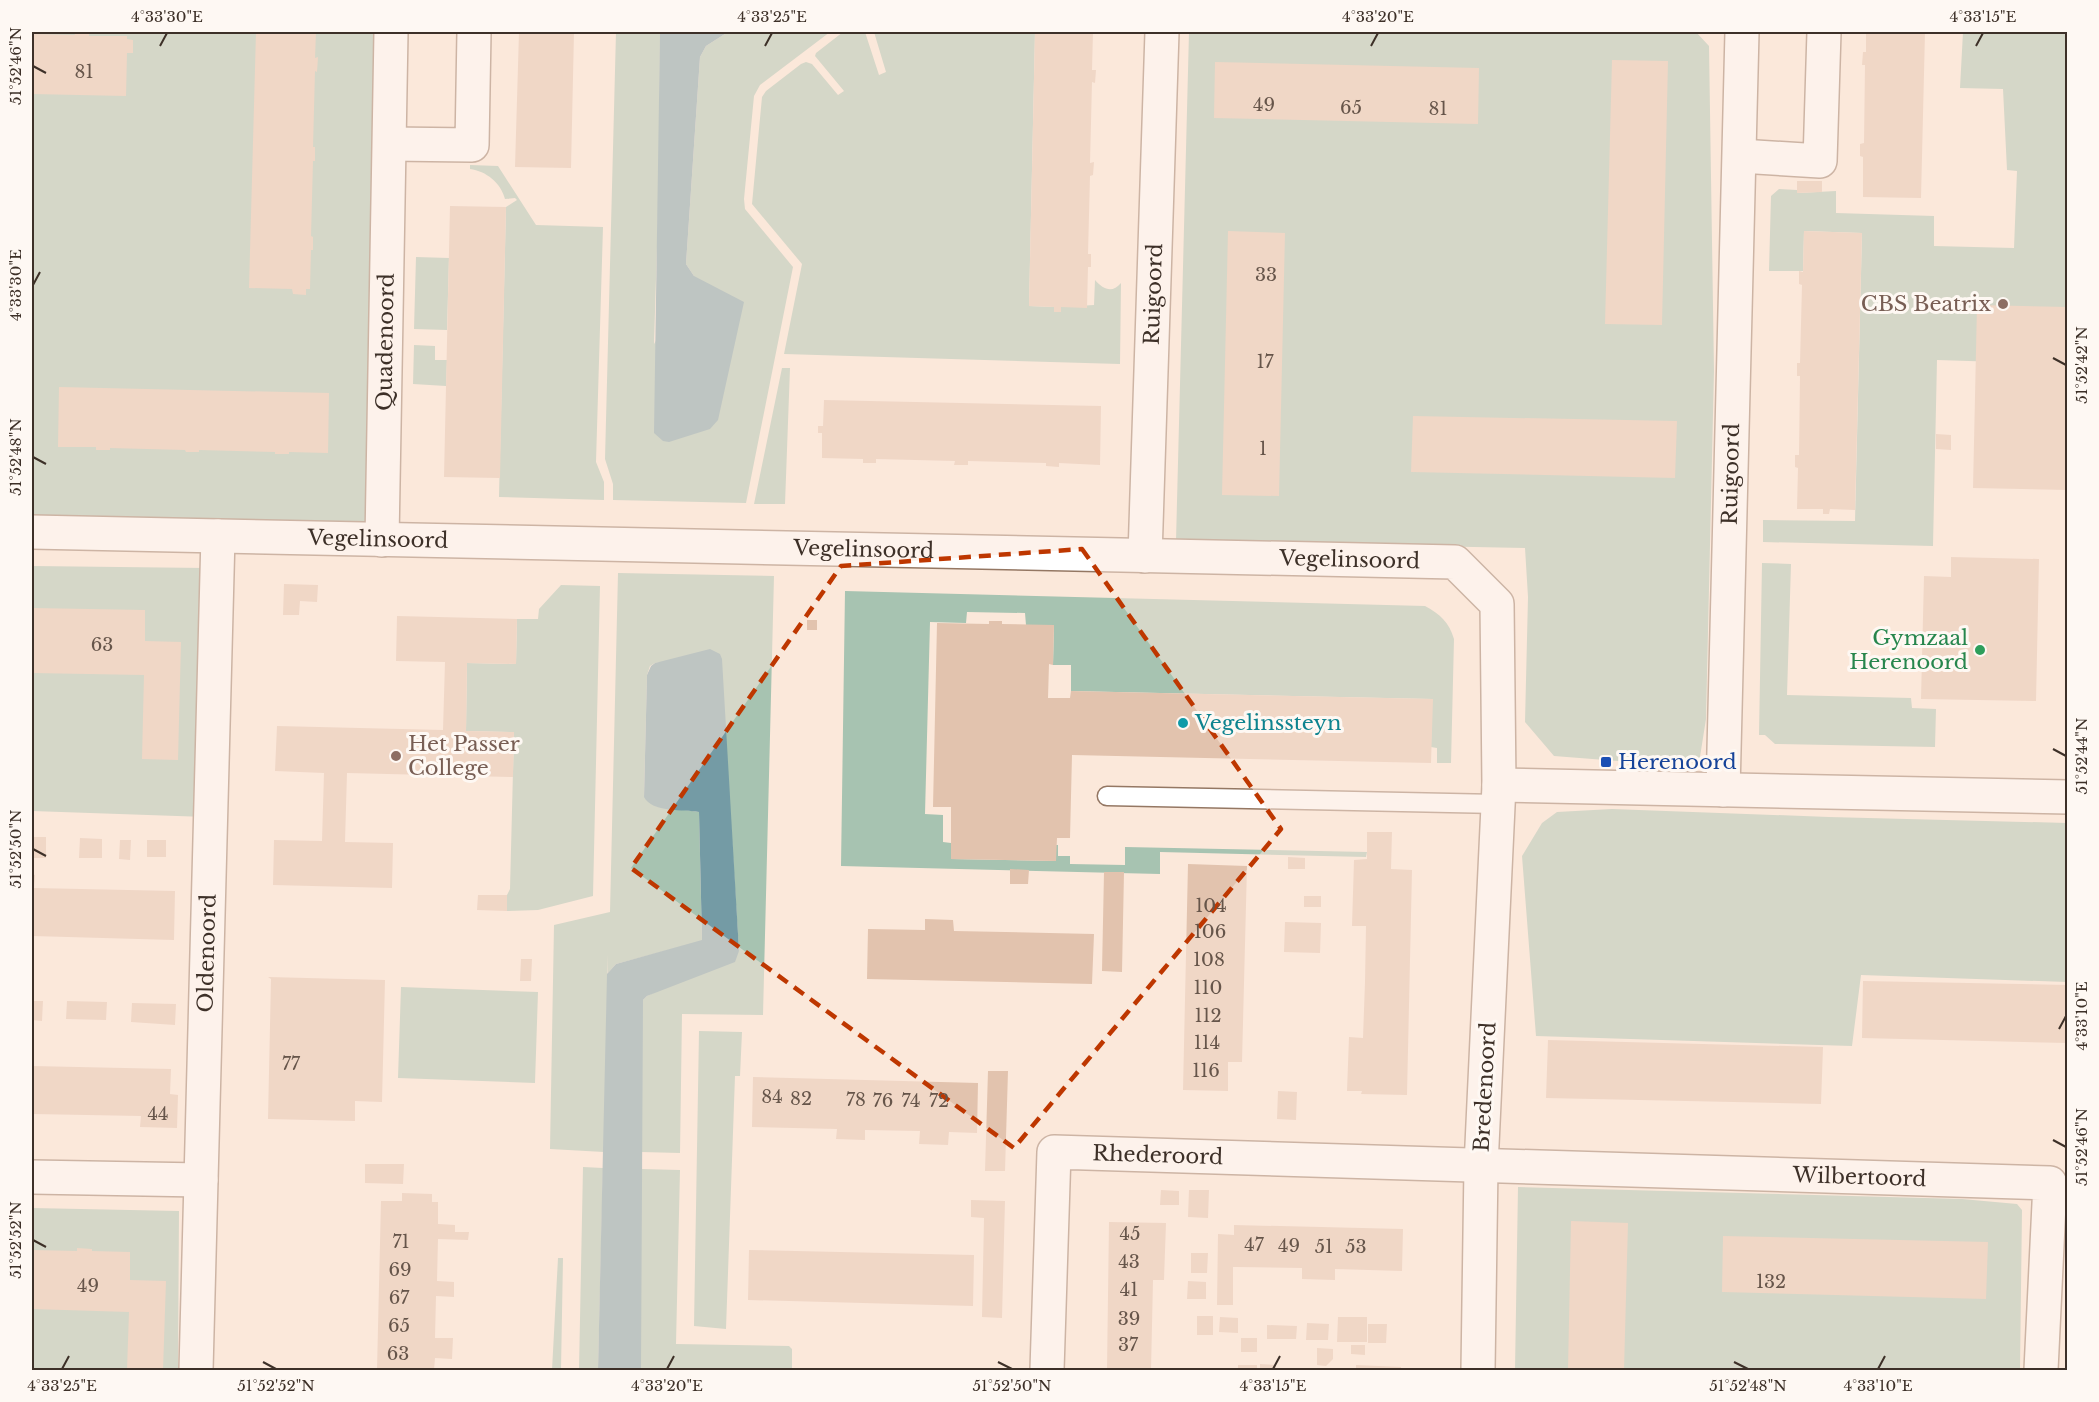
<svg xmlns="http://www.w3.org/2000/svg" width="2099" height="1402" font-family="'Libre Baskerville',serif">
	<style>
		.green { fill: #a7c3b1 }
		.water { fill: #749ba5 }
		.building { fill: #e2c3ae }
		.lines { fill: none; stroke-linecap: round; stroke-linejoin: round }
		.lane-casing { stroke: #947763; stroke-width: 21 }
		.street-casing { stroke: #947763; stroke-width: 36 }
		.lane { stroke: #fff; stroke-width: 18 }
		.street { stroke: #fff; stroke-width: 33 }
		.marked { fill: none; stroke: #be3700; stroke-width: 4.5; stroke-dasharray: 12 8; stroke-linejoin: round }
		.ticks { fill: none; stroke: #3d3028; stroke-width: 2 }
		.education-dot { fill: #8d6e63; stroke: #fef8f3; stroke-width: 2 }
		.leisure-dot { fill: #2e9e5b; stroke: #fef8f3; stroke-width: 2 }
		.culture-dot { fill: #0f9aa8; stroke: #fef8f3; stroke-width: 2 }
		.transit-dot { fill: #1a4fb4; stroke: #fef8f3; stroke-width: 2 }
		.labels { text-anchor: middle; stroke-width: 6; stroke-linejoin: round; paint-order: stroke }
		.number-label { font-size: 18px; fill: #66554a }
		.street-label { font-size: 21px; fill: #3d3028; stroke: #fef8f3 }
		.education-label { font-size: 21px; fill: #785e54; stroke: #fef8f3; text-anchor: end }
		.leisure-label { font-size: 21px; fill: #27864d; stroke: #fef8f3; text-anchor: end }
		.culture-label { font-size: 21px; fill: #0d838f; stroke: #fef8f3; text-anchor: start }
		.transit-label { font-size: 21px; fill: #164399; stroke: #fef8f3; text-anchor: start }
		.neatline { fill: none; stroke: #3d3028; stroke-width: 2 }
		.ticks-label { font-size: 15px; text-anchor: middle; fill: #3d3028 }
	</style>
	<rect width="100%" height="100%" fill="#fbe8da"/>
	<!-- green -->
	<path class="green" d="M32 32H375L366 527 32 520Z
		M616 32H660L659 182 654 344 694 276 686 264 700 57 706 46 728 32H830L760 85 754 96 744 199 745 209 793 267 746 503 613 500V484L605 459Z
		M843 32H865L879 75 886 72 874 32H1035L1029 306 1054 307 1061 312V307L1094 305 1095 280C1103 289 1112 294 1121 283L1120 364 784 354 802 264 752 204 762 97 766 91 801 64 806 62 812 64 838 95 844 91 815 56 816 53Z
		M1189 32H1696L1709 46 1714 371 1706 719 1699 763 1618 761 1554 756 1525 722 1528 597 1525 548 1176 541Z
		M1963 32H2067V317L2033 316 2032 363 1937 360 1933 546 1763 542V520L1855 521 1862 233 1804 231 1803 271H1769L1771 196 1779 189 1797 190 1798 193 1836 191V213L1934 216V246L2014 248 2017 171 2007 170 2003 89 1960 88Z
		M470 165 498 166 536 225 603 227 596 462 604 482V500L499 497 506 207 517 200 515 198 505 199C501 183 486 171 470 169Z
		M416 257 449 258 447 330 414 329Z
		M414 345 435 346V360H447L446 386 413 384Z
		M782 368H790L785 504H754Z
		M1762 563 1791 564 1787 695 1911 698 1912 708 1936 709 1935 747 1775 744 1765 735H1759Z
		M32 566 206 568V817L32 811Z
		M618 573 774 576 763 1015 682 1014 680 1153 641 1152 642 1006 643 1000 647 996 739 951 720 654 655 663 650 666 647 675 644 796 655 806 699 812 702 941 616 964 608 973V954L604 1152 550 1149 554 925 610 912Z
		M561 585 600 586 593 896 538 910 507 911V895L510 889 514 732 466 731 467 663 516 664 517 619H538L539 609Z
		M845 591 1425 606C1440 614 1449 622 1454 639L1451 763H1437V748L1431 747 1432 699 1071 691V665H1053L1054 625H1026L1025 613 967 612 966 623 930 622 925 814 943 815V842L951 843V859L1056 861V845H1058V856H1070V864L1125 865V847L1367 852 1366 857 1160 852V874L841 866Z
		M1612 809 1829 817 2067 823V982L1861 975 1852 1046 1536 1036 1522 856 1542 823 1557 812Z
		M401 987 538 992 535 1083 398 1078Z
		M699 1031 742 1032 740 1076H735L726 1329 694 1326Z
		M583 1167 603 1168 598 1370H579Z
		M641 1169 680 1170 676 1344 789 1346 792 1349V1370H641Z
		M1518 1187 1962 1199 2017 1204 2022 1210 2020 1370H1515Z
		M32 1208 179 1211 178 1370H32Z
		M558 1258H563L561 1370H552Z"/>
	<!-- water -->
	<path class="water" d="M660 32H728L706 46 700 57 686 264 694 276 744 302 718 420 710 429 669 442 663 441 654 433Z
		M710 649 720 654 722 659 739 951 735 962 647 996 643 1000 641 1370H598L607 974 616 964 702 940 699 812C684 809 652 813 644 797L647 675 651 666 655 663Z"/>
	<!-- building -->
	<path class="building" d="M256 32H316L315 58 318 57 317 72 315 71 313 147H315V161H313L311 236 313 237V250H311L310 289H306V295L293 294 292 289 249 288Z
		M519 32H574L571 168 515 167Z
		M1035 32H1093L1092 70H1096L1095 83 1092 82 1090 163 1094 162 1093 175 1090 176 1088 254H1091V267H1088L1087 308 1061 307V312H1054V307L1029 306Z
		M1866 32H1925L1921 198 1863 197V157L1860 156V144L1864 143 1865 65H1862L1863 52H1866Z
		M74 33H89V36H127V39L133 40V53H127L126 96 32 94V34L75 35Z
		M1612 60 1668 61 1662 325 1605 324Z
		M1215 62 1479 68 1478 124 1214 118Z
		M1797 181H1822V192L1797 193Z
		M450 206 506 207 500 478 444 477Z
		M1228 231 1285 233 1279 496 1222 495Z
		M1804 231 1862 233 1855 510 1830 509 1829 514H1823V509H1797L1798 468 1795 467V455H1799L1800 376H1797V363H1800L1802 285 1799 284V271L1803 272Z
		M1977 305 2067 307V490L1973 488Z
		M59 387 329 393 328 453 289 452V454H275V452L199 450V452H186L185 450 110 448V450H96V447H58Z
		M824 400 1101 406 1100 465 1059 463V467L1046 466V463L968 461V465H954L955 461 876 459V463H863V459L822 458V433H818V426H823Z
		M1413 416 1677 421 1675 478 1411 472Z
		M1936 434 1951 435V450L1936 449Z
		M1951 557 2039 559 2036 701 1921 699 1924 576 1951 577Z
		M284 584 318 585 317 602 300 601 299 615H283Z
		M32 608 145 610V641L181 642 178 760 142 759 144 675 32 673Z
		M397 616 517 619 516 664 467 663 466 731 514 732 513 777 347 773 345 842 393 843 392 888 273 885 274 840 322 841 324 773 275 771 277 726 443 730 445 662 396 661Z
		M807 620H817V630H807Z
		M989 621H1002V624L1054 625 1053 665 1049 664 1048 698H1070L1071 691 1433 699 1431 763 1072 755 1070 838H1057L1056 861 951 859V807H933L937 623 989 624Z
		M1367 832H1392L1391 869 1412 870 1407 1095 1361 1094 1362 1091H1347L1349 1037 1363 1038 1365 982 1366 926H1352L1354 860 1367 859Z
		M32 837H46V858H32Z
		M80 838 102 839V858H79Z
		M120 840H131L130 860 119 859Z
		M147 840H166V857H147Z
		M1288 857 1305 858V869H1288Z
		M1188 864 1247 866 1242 1062H1228V1091L1183 1090Z
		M1010 869 1029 870 1028 884H1010Z
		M1104 872H1124L1122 972 1102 971Z
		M32 874 35 875 34 888 175 891 174 940 32 936Z
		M478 895H507V911L477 910Z
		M1304 896H1321V907H1304Z
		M925 919 953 920 954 931 1094 934 1092 984 867 979 868 929 925 930Z
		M1285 922 1321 923 1320 953 1284 952Z
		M521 959H532L531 981H520Z
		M268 977 385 980 382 1102 355 1101V1121L268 1119 271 979Z
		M1863 981 2067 985V1043L1862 1038Z
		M32 1001H43L42 1021 32 1020Z
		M67 1001 107 1002 106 1020 66 1019Z
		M132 1003 176 1004 175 1025 131 1022Z
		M1548 1040 1823 1047 1821 1104 1546 1098Z
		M32 1066 171 1069 170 1094 178 1095 177 1128 140 1127 141 1116 32 1114Z
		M988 1071H1008L1005 1171H985Z
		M753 1077 978 1083 977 1133 949 1132 948 1145 919 1144 920 1131 865 1130V1140L836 1139 837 1129 752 1127Z
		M1278 1091 1297 1092 1296 1120 1277 1119Z
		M365 1164H404L403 1184 365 1183Z
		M1161 1190 1179 1191V1205H1160Z
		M1189 1190H1209L1208 1218 1188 1217Z
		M402 1193 432 1194V1202H438V1224L455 1225V1232H469L468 1240 438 1239 437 1281 454 1282V1297L436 1296 435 1338H453L452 1359 435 1358 434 1370H377L381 1201H402Z
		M971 1200 1005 1201 1002 1318 982 1317 984 1218 971 1217Z
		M1571 1221 1628 1223 1624 1370H1568Z
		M1109 1222 1166 1223 1164 1280H1153L1151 1370H1107Z
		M1234 1225 1403 1229 1402 1271 1335 1269V1280L1302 1279V1268L1236 1267H1233V1305H1217L1218 1234 1234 1235Z
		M1723 1236 1988 1242 1986 1299 1722 1292Z
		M77 1248 92 1249V1251L130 1252V1280L166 1281 163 1370H127L129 1312 32 1309V1250L77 1251Z
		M749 1250 974 1255 973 1306 748 1300Z
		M1191 1253H1208L1207 1273H1191Z
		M1188 1281 1206 1282V1299H1187Z
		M1197 1316H1213V1335H1197Z
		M1220 1317 1238 1318V1333L1219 1332Z
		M1338 1317H1367V1342H1337Z
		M1307 1323 1329 1324 1328 1340H1306Z
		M1368 1324H1387L1386 1343H1368Z
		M1267 1325 1297 1326 1296 1339H1267Z
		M1241 1338H1257V1352H1241Z
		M1351 1345H1365V1355L1351 1354Z
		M1317 1348 1333 1349V1359L1326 1366 1317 1365Z
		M1260 1364 1276 1365V1370H1260Z
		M1238 1365H1257V1370H1238Z
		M1356 1365 1401 1367V1369L1356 1370Z"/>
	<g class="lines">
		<defs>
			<path id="lane" d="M1107 796 1498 804"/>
			<g id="street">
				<path d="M390 144 472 145 474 32"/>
				<path d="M1740 156 1820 161 1824 32"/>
				<path id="s1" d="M32 532 1455 562 1497 604 1499 785 1481 1166 1478 1370"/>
				<path id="s2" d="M382 540 391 32"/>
				<path id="s3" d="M1145 556 1162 32"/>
				<path d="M1499 785 2068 797"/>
				<path id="s4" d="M1723 790 1742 32"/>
				<path d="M32 1177 201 1180"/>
				<path id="s5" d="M196 1370 218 536"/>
				<path id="s6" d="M1047 1370 1054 1152 2050 1183 2041 1370"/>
			</g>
		</defs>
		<!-- lane casing -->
		<use href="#lane" class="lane-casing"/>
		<!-- street casing -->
		<use href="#street" class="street-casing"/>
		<!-- lane -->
		<use href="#lane" class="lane"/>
		<!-- street -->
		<use href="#street" class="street"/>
	</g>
	<!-- marked area -->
	<path d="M0 0H2099V1402H0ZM1082 549 1281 829 1014 1148 631 868 841 566Z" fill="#fbe8da" fill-opacity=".55" fill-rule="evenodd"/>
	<path class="marked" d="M1082 549 1281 829 1014 1148 631 868 841 566Z"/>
	<!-- ticks -->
	<path class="ticks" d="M160 46 167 33M765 46 772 33M1371 46 1378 33M1976 46 1983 33M33 66 46 73M33 285 40 272M2053 358 2066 365M33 457 46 464M2053 749 2066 756M33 849 46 856M2059 1029 2066 1016M2053 1140 2066 1147M33 1240 46 1247M263 1362 276 1369M998 1362 1012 1369M1734 1362 1748 1369M62 1369 69 1356M667 1369 674 1356M1273 1369 1280 1356M1878 1369 1885 1356"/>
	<!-- markers -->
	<g class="education-dot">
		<circle cx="2003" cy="304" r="6"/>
		<circle cx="396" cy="756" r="6"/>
	</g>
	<circle class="leisure-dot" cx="1980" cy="650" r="6"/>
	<circle class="culture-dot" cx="1183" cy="723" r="6"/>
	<rect class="transit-dot" x="1600" y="756" width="12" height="12" rx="3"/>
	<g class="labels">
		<!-- number labels -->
		<g class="number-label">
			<text x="84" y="78">81</text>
			<text x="1264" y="111">49</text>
			<text x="1351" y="114">65</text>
			<text x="1438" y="115">81</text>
			<text x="1266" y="281">33</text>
			<text x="1265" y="368">17</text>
			<text x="1263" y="455">1</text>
			<text x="102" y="651">63</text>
			<text x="1211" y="912">104</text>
			<text x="1210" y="938">106</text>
			<text x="1209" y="966">108</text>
			<text x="1208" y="994">110</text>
			<text x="1208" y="1022">112</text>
			<text x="1207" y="1049">114</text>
			<text x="291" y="1070">77</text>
			<text x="1206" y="1077">116</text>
			<text x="772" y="1103">84</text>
			<text x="801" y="1105">82</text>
			<text x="856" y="1106">78</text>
			<text x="883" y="1107">76</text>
			<text x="911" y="1107">74</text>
			<text x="939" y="1107">72</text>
			<text x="158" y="1120">44</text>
			<text x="1130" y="1240">45</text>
			<text x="401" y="1248">71</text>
			<text x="1254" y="1251">47</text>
			<text x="1289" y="1252">49</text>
			<text x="1324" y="1253">51</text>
			<text x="1356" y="1253">53</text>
			<text x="1129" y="1268">43</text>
			<text x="400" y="1276">69</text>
			<text x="1771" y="1288">132</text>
			<text x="88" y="1292">49</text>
			<text x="1129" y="1296">41</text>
			<text x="399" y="1304">67</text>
			<text x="1129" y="1325">39</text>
			<text x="399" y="1332">65</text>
			<text x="1128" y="1351">37</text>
			<text x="398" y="1360">63</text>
		</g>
		<!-- street labels -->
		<g class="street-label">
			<text dy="7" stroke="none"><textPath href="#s3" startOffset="262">Ruigoord</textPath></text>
			<text dy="7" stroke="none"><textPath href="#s2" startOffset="198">Quadenoord</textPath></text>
			<text dy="7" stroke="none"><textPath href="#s4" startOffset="316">Ruigoord</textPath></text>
			<text dy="7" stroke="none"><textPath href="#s1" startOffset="346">Vegelinsoord</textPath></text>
			<text dy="7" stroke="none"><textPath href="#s1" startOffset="832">Vegelinsoord</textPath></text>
			<text dy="7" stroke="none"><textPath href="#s1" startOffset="1318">Vegelinsoord</textPath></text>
			<text dy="7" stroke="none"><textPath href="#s5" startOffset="417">Oldenoord</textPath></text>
			<text transform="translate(1485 1087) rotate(-87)" y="7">Bredenoord</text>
			<text dy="7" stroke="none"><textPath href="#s6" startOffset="322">Rhederoord</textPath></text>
			<text dy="7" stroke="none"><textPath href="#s6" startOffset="1024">Wilbertoord</textPath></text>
		</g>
		<!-- education labels -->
		<g class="education-label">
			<text x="1991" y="311">CBS Beatrix</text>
			<text x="408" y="751" text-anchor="start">Het Passer<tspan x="408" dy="24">College</tspan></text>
		</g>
		<!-- leisure labels -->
		<g class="leisure-label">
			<text x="1968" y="645">Gymzaal<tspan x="1968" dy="24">Herenoord</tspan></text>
		</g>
		<!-- culture labels -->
		<g class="culture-label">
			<text x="1195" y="730">Vegelinssteyn</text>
		</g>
		<!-- transit labels -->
		<g class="transit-label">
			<text x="1618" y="769">Herenoord</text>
		</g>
	</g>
	<!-- border -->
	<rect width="2099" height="1402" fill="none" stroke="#fef8f3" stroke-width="66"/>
	<rect x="33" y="33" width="2033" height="1336" class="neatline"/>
	<g class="ticks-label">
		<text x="167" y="22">4°33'30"E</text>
		<text x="772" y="22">4°33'25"E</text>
		<text x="1378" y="22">4°33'20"E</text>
		<text x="1983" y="22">4°33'15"E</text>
		<text transform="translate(16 66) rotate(-90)" y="5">51°52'46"N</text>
		<text transform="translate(16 285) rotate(-90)" y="5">4°33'30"E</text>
		<text transform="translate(2082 365) rotate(-90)" y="5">51°52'42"N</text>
		<text transform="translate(16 457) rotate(-90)" y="5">51°52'48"N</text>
		<text transform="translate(2082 756) rotate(-90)" y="5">51°52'44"N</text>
		<text transform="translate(16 849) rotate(-90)" y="5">51°52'50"N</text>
		<text transform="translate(2082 1016) rotate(-90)" y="5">4°33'10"E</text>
		<text transform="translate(2082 1147) rotate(-90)" y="5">51°52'46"N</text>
		<text transform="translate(16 1240) rotate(-90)" y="5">51°52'52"N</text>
		<text x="62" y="1391">4°33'25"E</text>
		<text x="276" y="1391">51°52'52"N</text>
		<text x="667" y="1391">4°33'20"E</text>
		<text x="1012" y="1391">51°52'50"N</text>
		<text x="1273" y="1391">4°33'15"E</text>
		<text x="1748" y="1391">51°52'48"N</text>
		<text x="1878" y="1391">4°33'10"E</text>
	</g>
</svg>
